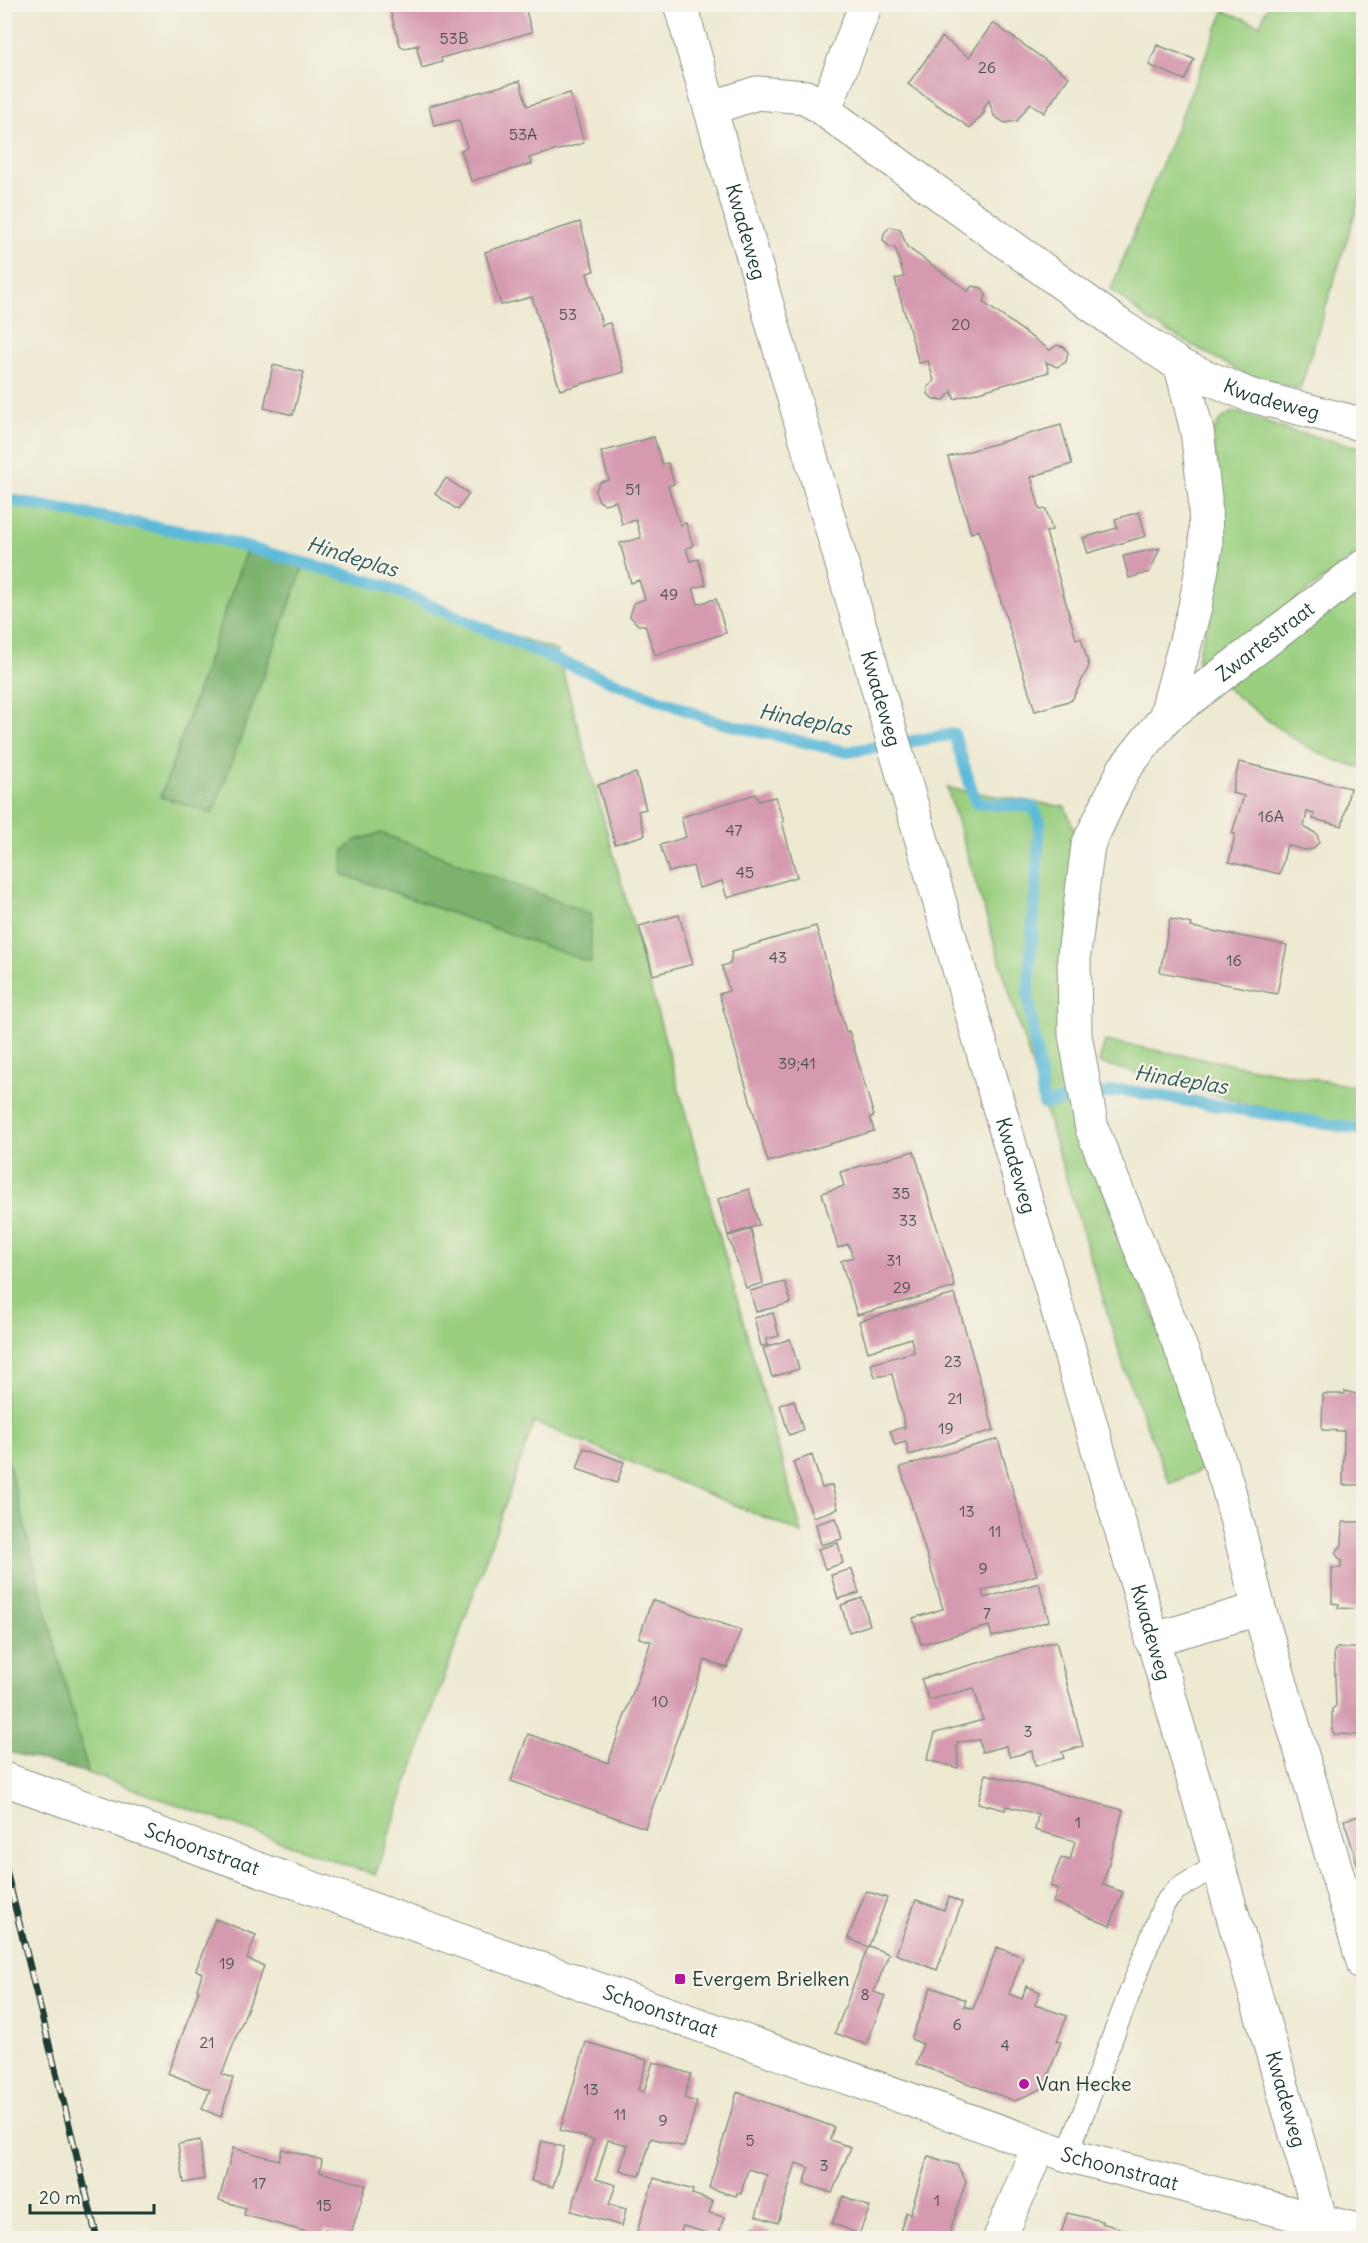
<svg xmlns="http://www.w3.org/2000/svg" width="1368" height="2243" font-family="Delius,sans-serif">
	<style>
		.green { fill: #9acf80; stroke: #5c865a; stroke-width: 1.5 }
		.forest { fill: #7bb26e; stroke: #4d7851; stroke-width: 1.5 }
		.lines { fill: none; stroke-linecap: round; stroke-linejoin: round }
		.stream { stroke: #5bb9d9; stroke-width: 12 }
		.building { fill: #d59ab0 }
		.service-casing { stroke: #869382; stroke-width: 23 }
		.minor-casing { stroke: #869382; stroke-width: 35 }
		.tertiary-casing { stroke: #869382; stroke-width: 35 }
		.secondary-casing { stroke: #869382; stroke-width: 35 }
		.service { stroke: #fff; stroke-width: 21 }
		.minor { stroke: #fff; stroke-width: 33 }
		.tertiary { stroke: #fff; stroke-width: 33 }
		.secondary { stroke: #fff; stroke-width: 33 }
		.rail-casing { stroke: #1f3d34; stroke-width: 7 }
		.rail { stroke: #f7f3e8; stroke-width: 4.5; stroke-dasharray: 14; stroke-linecap: butt }
		.poi-dot { fill: #b5179e; stroke: #f7f3e8; stroke-width: 2 }
		.labels { text-anchor: middle; stroke-width: 4.5; stroke-linejoin: round; paint-order: stroke }
		.number-label { font-size: 16px; fill: #4c5453 }
		.street-label { font-size: 20px; fill: #1f3d34; stroke: #f7f3e8 }
		.poi-label { font-size: 20px; fill: #1f3d34; stroke: #f7f3e8; text-anchor: start }
		.water-label { font-size: 21px; font-style: italic; fill: #2e5c5d; stroke: #f7f3e8 }
	</style>
	<rect width="100%" height="100%" fill="#f7f3e8"/>
	<filter id="ink" filterUnits="userSpaceOnUse"><feTurbulence type="fractalNoise" baseFrequency=".0167" numOctaves="2"/><feDisplacementMap in="SourceGraphic" scale="12" xChannelSelector="R" yChannelSelector="G"/><feConvolveMatrix kernelMatrix="1 2 1 2 8 2 1 2 1" color-interpolation-filters="sRGB"/></filter>
	<filter id="wash" filterUnits="userSpaceOnUse"><feTurbulence type="fractalNoise" baseFrequency=".008" numOctaves="4" result="noise"/><feDisplacementMap in="SourceGraphic" scale="24" xChannelSelector="R" yChannelSelector="G"/><feGaussianBlur stdDeviation="1.35" result="paint"/><feColorMatrix in="noise" values="0 0 0 0 0 0 0 0 0 0 0 0 0 0 0 0 0 1.4 0 .05"/><feComposite in="paint" operator="in"/></filter>
	<g filter="url(#wash)">
		<rect width="100%" height="100%" fill="#eee9d1"/>
		<!-- green -->
		<path class="green" d="M1268 5H1363V188L1300 389 1248 376 1149 321 1111 289 1224 11 1260 25Z
			M1234 411 1287 430 1363 448V549L1204 671 1197 659 1211 610 1222 548 1213 433 1219 421Z
			M4 493 248 545 161 796 212 813 306 560 557 651 802 1533 534 1422 375 1875 88 1773 5 1450Z
			M1363 589V768C1310 758 1266 719 1224 686Z
			M947 788 1065 807 1080 844 1060 1031 1064 1079 1078 1124 1163 1338 1201 1470 1170 1484 1125 1371Z
			M1105 1041 1363 1088V1135L1099 1063Z"/>
		<!-- forest -->
		<path class="forest" d="M248 545 306 560 213 813 161 797Z
			M381 833 591 914V963L342 874 344 850 357 840Z
			M5 1450 88 1773 5 1751Z"/>
		<g class="lines">
			<!-- stream -->
			<path class="stream" d="M4 499 210 537 383 585 554 659 717 722 847 752 954 734 976 803 1033 807 1040 822 1028 996 1044 1104 1123 1090 1364 1130"/>
		</g>
		<g id="blocks">
			<!-- building -->
			<path class="building" d="M388 4H524L532 32 441 58 442 62 422 68 417 49 419 45 404 48 400 45Z
				M993 23 1069 77 1044 113 1030 103 1017 121 1005 123 994 116 989 100 983 110 985 112 970 128 908 84 942 37 969 57Z
				M1157 45 1194 59 1185 80 1149 65Z
				M520 81 527 106 570 93 584 143 529 158 532 164 471 181 461 150 467 148 459 120 434 126 429 106Z
				M580 222 594 271 587 273 602 325 610 323 624 372 560 390 532 297 501 305 485 252Z
				M890 227 900 229 907 247 968 291 972 286 982 288 986 295 984 303 1050 350 1057 345 1064 347 1068 352 1066 362 1057 367 1046 362 1049 372 954 399 952 391 944 400 933 399 928 394V387L934 381 928 361 919 363 895 279 904 277 895 247H889L883 240 884 233Z
				M273 365 304 372 293 415 264 408Z
				M1061 425 1072 464 1031 477 1040 510 1046 509 1052 530 1046 532 1076 639 1081 638 1089 666 1072 700 1035 711 979 530 971 533 948 457Z
				M654 437 662 464 668 463 674 484 668 486 680 525 686 523 693 546 686 548 690 561 698 559 706 585 693 588 698 604 716 599 726 633 655 655 645 625H638L630 616 634 603 645 599 639 580 631 583 620 543 641 538 636 520 622 524 616 501 604 504 599 501 595 491 600 482 609 480 601 452Z
				M446 478 469 494 458 510 435 494Z
				M1139 512 1146 536 1088 553 1083 538 1117 528 1115 519Z
				M1160 548 1150 572 1129 578 1123 556Z
				M1239 762 1350 788 1342 826 1313 819 1314 814 1307 812 1304 827 1317 834 1319 842 1313 849 1304 850 1287 845 1280 874 1229 862 1235 834 1232 833 1244 796 1232 793Z
				M636 773 646 809 638 811 645 835 615 844 598 785Z
				M756 794 758 801 775 797 784 821 782 822 797 877 727 898 722 881 699 888 693 866 669 872 660 845 686 837 681 817Z
				M679 915 693 964 653 975 639 926Z
				M1170 919 1192 924 1191 927 1287 945 1277 994 1160 972Z
				M816 926 846 1032 849 1031 874 1116 870 1117 874 1131 768 1162 719 994 729 991 722 966 730 964 732 951Z
				M914 1151 955 1287 857 1315 841 1261 853 1257 848 1244 838 1248 822 1193 844 1186 840 1172Z
				M749 1189 759 1225 728 1235 718 1199Z
				M751 1229 763 1283 746 1288 728 1236Z
				M785 1282 791 1303 756 1312 750 1291Z
				M955 1294 994 1430 909 1455 906 1442 895 1445 890 1431 905 1427 892 1374 875 1377 871 1364 914 1352 911 1338 868 1352 859 1321Z
				M773 1313 779 1336 766 1339 767 1345 761 1346 754 1318Z
				M790 1339 799 1369 772 1377 763 1348Z
				M1345 1391 1364 1396V1485H1343L1344 1431 1322 1430 1323 1394H1345Z
				M794 1400 803 1430 789 1435 780 1405Z
				M998 1439 1037 1575 982 1591 984 1598 1039 1583 1049 1621 992 1637 989 1626 921 1644 913 1618 943 1609 900 1467Z
				M584 1448 624 1462 617 1483 577 1469Z
				M812 1455 822 1488 832 1485 838 1509 813 1517 793 1462Z
				M836 1518 842 1539 821 1545 816 1524Z
				M1343 1522H1364V1609L1338 1608 1339 1604 1332 1603V1568H1341V1561L1335 1553 1342 1545Z
				M838 1543 843 1563 825 1569 818 1549Z
				M852 1569 859 1593 838 1599 831 1575Z
				M862 1598 870 1625 849 1632 841 1605Z
				M652 1600 741 1630 727 1668 705 1660 645 1828 511 1781 528 1734 608 1763 651 1641 639 1638Z
				M1056 1641 1083 1746 1062 1752 1064 1758 1035 1766 1032 1751 1010 1757 1006 1746 982 1752 979 1740 957 1742 958 1768 927 1760 935 1733 983 1720 974 1688 929 1700 921 1679Z
				M1337 1648H1364V1735L1334 1734 1332 1730V1709L1336 1706 1334 1651Z
				M986 1774 1123 1810 1103 1885 1123 1892 1110 1926 1053 1902 1058 1889 1050 1886 1061 1858 1070 1860 1075 1841 1035 1830 1038 1814 1006 1806 1005 1810 978 1803Z
				M1364 1815V1883H1363L1344 1820Z
				M866 1891 887 1898 869 1946 889 1954 874 1992 885 1996 866 2045 835 2033 868 1947 848 1938Z
				M949 1897 962 1903 937 1970 896 1954 916 1900 944 1910Z
				M215 1919 256 1935 247 1959 264 1966 222 2074 233 2078 221 2117 202 2109 210 2090 168 2073 199 1990H197L202 1973 196 1970Z
				M997 1947 1023 1957 1009 1994 1022 1999 1026 1986 1040 1992 1035 2005 1067 2016 1057 2041 1061 2042 1043 2088 1015 2101 916 2064 923 2044 911 2039 931 1987 966 2000 964 2006 973 2009Z
				M586 2042 647 2060 638 2090 644 2092 653 2062 691 2074 684 2098 697 2102 684 2147 651 2138 640 2176 620 2170 628 2145 608 2140 596 2179 616 2185 609 2204 626 2209 622 2226 571 2211 594 2140 560 2130Z
				M737 2092 834 2127 830 2140 851 2147 832 2193 804 2184 809 2168 796 2163 778 2223 756 2216 767 2175 748 2169 741 2194 737 2193 736 2196 709 2188Z
				M200 2140 204 2179 184 2183 178 2144Z
				M542 2141 564 2147 553 2187 531 2181Z
				M233 2148 279 2160 282 2149 322 2160 320 2172 366 2185 350 2237 325 2229 322 2236 244 2215 246 2208 219 2200Z
				M928 2156 957 2165 966 2181 948 2238H898L906 2212 910 2214Z
				M654 2178 693 2190 692 2194 713 2201 709 2213 724 2217 718 2236 683 2226 679 2238H635Z
				M843 2196 870 2207 859 2234 832 2223Z
				M1067 2213 1102 2221 1101 2223 1155 2238H1060Z
				M753 2227 770 2232 768 2238H749Z"/>
		</g>
	</g>
	<g filter="url(#ink)">
		<use href="#blocks" fill-opacity="0" stroke="#869382" stroke-width="1.5"/>
		<g class="lines">
			<defs>
				<path id="service" d="M1067 2155 1164 1904 1176 1890 1217 1865"/>
				<g id="minor">
					<path id="s1" d="M711 108 757 93 806 97 1118 324 1181 366 1249 395 1364 425"/>
					<path d="M825 109 866 4"/>
					<path d="M1181 366 1197 431 1205 498 1206 546 1195 607 1165 718 1124 769 1088 845 1074 954 1075 1035 1092 1129 1186 1361 1228 1487 1259 1609 1364 1965"/>
					<path id="s2" d="M1165 718 1364 566"/>
					<path d="M1151 1640 1259 1609"/>
					<path d="M1321 2221 1364 2232"/>
					<path d="M1000 2238 1039 2145"/>
				</g>
				<g id="tertiary">
					<path id="s3" d="M4 1779 1067 2155 1321 2221"/>
				</g>
				<g id="secondary">
					<path id="s4" d="M680 4 1326 2238"/>
				</g>
			</defs>
			<!-- service casing -->
			<use href="#service" class="service-casing"/>
			<!-- minor casing -->
			<use href="#minor" class="minor-casing"/>
			<!-- tertiary casing -->
			<use href="#tertiary" class="tertiary-casing"/>
			<!-- secondary casing -->
			<use href="#secondary" class="secondary-casing"/>
			<!-- service -->
			<use href="#service" class="service"/>
			<!-- minor -->
			<use href="#minor" class="minor"/>
			<!-- tertiary -->
			<use href="#tertiary" class="tertiary"/>
			<!-- secondary -->
			<use href="#secondary" class="secondary"/>
			<defs>
				<path id="rail" d="M4 1862 97 2238"/>
			</defs>
			<!-- rail casing -->
			<use href="#rail" class="rail-casing"/>
			<!-- rail -->
			<use href="#rail" class="rail"/>
		</g>
	</g>
	<!-- markers -->
	<g class="poi-dot">
		<rect x="674" y="1973" width="12" height="12" rx="3"/>
		<circle cx="1024" cy="2084" r="6"/>
	</g>
	<g class="labels">
		<!-- number labels -->
		<g class="number-label">
			<text x="454" y="44">53B</text>
			<text x="987" y="73">26</text>
			<text x="523" y="140">53A</text>
			<text x="568" y="320">53</text>
			<text x="961" y="330">20</text>
			<text x="633" y="495">51</text>
			<text x="669" y="600">49</text>
			<text x="1271" y="822">16A</text>
			<text x="734" y="836">47</text>
			<text x="745" y="878">45</text>
			<text x="778" y="963">43</text>
			<text x="1234" y="966">16</text>
			<text x="797" y="1069">39;41</text>
			<text x="901" y="1199">35</text>
			<text x="908" y="1226">33</text>
			<text x="894" y="1266">31</text>
			<text x="902" y="1293">29</text>
			<text x="953" y="1367">23</text>
			<text x="955" y="1404">21</text>
			<text x="946" y="1434">19</text>
			<text x="967" y="1517">13</text>
			<text x="995" y="1537">11</text>
			<text x="983" y="1574">9</text>
			<text x="987" y="1619">7</text>
			<text x="660" y="1707">10</text>
			<text x="1028" y="1737">3</text>
			<text x="1078" y="1828">1</text>
			<text x="227" y="1969">19</text>
			<text x="865" y="2000">8</text>
			<text x="957" y="2030">6</text>
			<text x="207" y="2048">21</text>
			<text x="1005" y="2051">4</text>
			<text x="591" y="2095">13</text>
			<text x="620" y="2120">11</text>
			<text x="663" y="2126">9</text>
			<text x="750" y="2146">5</text>
			<text x="824" y="2171">3</text>
			<text x="259" y="2189">17</text>
			<text x="937" y="2206">1</text>
			<text x="324" y="2211">15</text>
		</g>
		<!-- street labels -->
		<g class="street-label">
			<text dy="7" stroke="none"><textPath href="#s4" startOffset="237">Kwadeweg</textPath></text>
			<text dy="7" stroke="none"><textPath href="#s1" startOffset="656">Kwadeweg</textPath></text>
			<text dy="7" stroke="none"><textPath href="#s2" startOffset="126">Zwartestraat</textPath></text>
			<text dy="7" stroke="none"><textPath href="#s4" startOffset="723">Kwadeweg</textPath></text>
			<text dy="7" stroke="none"><textPath href="#s4" startOffset="1209">Kwadeweg</textPath></text>
			<text dy="7" stroke="none"><textPath href="#s4" startOffset="1695">Kwadeweg</textPath></text>
			<text dy="7" stroke="none"><textPath href="#s3" startOffset="210">Schoonstraat</textPath></text>
			<text dy="7" stroke="none"><textPath href="#s3" startOffset="696">Schoonstraat</textPath></text>
			<text dy="7" stroke="none"><textPath href="#s4" startOffset="2181">Kwadeweg</textPath></text>
			<text dy="7" stroke="none"><textPath href="#s3" startOffset="1182">Schoonstraat</textPath></text>
		</g>
		<!-- poi labels -->
		<g class="poi-label">
			<text x="692" y="1986">Evergem Brielken</text>
			<text x="1036" y="2091">Van Hecke</text>
		</g>
		<!-- water labels -->
		<g class="water-label">
			<text transform="translate(352 557) rotate(17)" y="7">Hindeplas</text>
			<text transform="translate(805 720) rotate(11)" y="7">Hindeplas</text>
			<text transform="translate(1181 1080) rotate(9)" y="7">Hindeplas</text>
		</g>
	</g>
	<!-- margin -->
	<rect width="1368" height="2243" fill="none" stroke="#f7f3e8" stroke-width="24"/>
	<!-- scale -->
	<path d="M30 2204v9h124v-9" fill="none" stroke="#1f3d34" stroke-width="3"/>
	<text x="39" y="2204" font-size="18" fill="#1f3d34" stroke="#f7f3e8" stroke-width="4.5" paint-order="stroke">20 m</text>
</svg>
